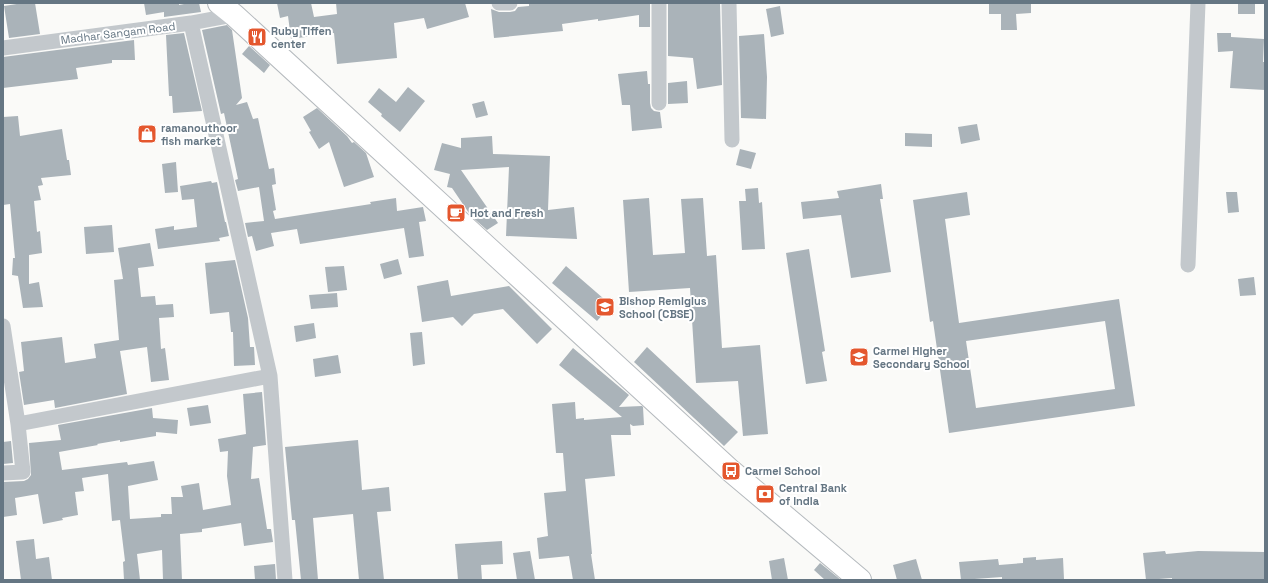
<svg xmlns="http://www.w3.org/2000/svg" width="1268" height="583" font-family="'Space Grotesk',sans-serif">
	<style>
		.building { fill: #aab3b9; fill-rule: evenodd }
		.lines { fill: none; stroke-linecap: round; stroke-linejoin: round }
		.primary-casing { stroke: #b5babe; stroke-width: 24 }
		.minor { stroke: #c3c8cc; stroke-width: 15 }
		.primary { stroke: #fff; stroke-width: 22 }
		.labels { text-anchor: middle; stroke-width: 4; stroke-linejoin: round; paint-order: stroke }
		.poi-label { font-size: 11px; font-weight: bold; fill: #657683; stroke: #fff; text-anchor: start }
		.street-label { font-size: 11px; fill: #657683; stroke: #fff }
	</style>
	<rect width="100%" height="100%" fill="#fafaf8"/>
	<!-- building -->
	<path class="building" d="M23 3H35L40 34 9 38 4 6Z
		M144 3H179V5L189 3H199L201 12 164 17V12L146 15Z
		M277 3H311L314 17 337 14 336 3H465L469 17 427 29 424 18 394 23 397 58 337 64 334 33 291 39 288 16 280 18Z
		M529 3H650V27H639V15L598 21V19L562 24 563 31 494 38 491 9 499 12H510L515 11 518 7 529 6Z
		M668 3H720L722 85 697 89 693 58 668 56Z
		M989 3H1031V13L1016 14 1017 30H1001V14H989Z
		M1238 3H1255V14H1238Z
		M780 6 784 34 771 37 766 9Z
		M227 25 232 30 242 98 236 105 247 102 253 119 258 118 269 169 274 168 276 184 272 185 276 210 273 211 275 219 371 204 370 202 396 198 397 211 423 207 426 221 419 222 424 256 409 258 404 228 300 244 297 229 271 233 274 246 256 251 252 236 248 237 245 223 264 221 259 187 238 191 235 180 238 179 224 113 221 114 202 30Z
		M184 33 202 111 173 113 172 96H169L166 35Z
		M1217 33H1231V37L1264 39 1263 62H1265V90L1230 88 1233 51 1218 52Z
		M764 34 767 77 766 119 741 118 739 36Z
		M134 40 135 60H112V63L76 68 78 79 3 88V57Z
		M249 46 270 65 264 73 242 54Z
		M647 71 648 84H650V103L651 108 654 111 660 112 662 128 632 131 630 105H622L618 74Z
		M687 81 688 103 668 104V83Z
		M408 87 425 101 400 132 381 116 382 114 368 102 379 88 396 102Z
		M484 101 488 115 476 118 472 104Z
		M317 108 347 136 352 143 354 142 366 153 374 177 344 187 329 142 319 149 309 132 311 131 303 117Z
		M18 116 20 136 62 129 67 160H69L71 175 41 178 43 185 38 186 41 200 34 201 37 232 40 231 42 253 29 255V284L39 282 43 307 23 308 18 276 12 275 13 258H15L10 204 3 205V117Z
		M977 124 980 140 961 144 958 127Z
		M905 133 932 134V147L905 146Z
		M492 136 493 154 550 156 548 210 574 207 577 239 506 236 509 167 461 170 498 223 487 230 471 216 452 188 447 187 450 174 434 170 442 143 461 148V138Z
		M740 149 756 153 751 169 736 165Z
		M176 162 178 192 165 193 162 164Z
		M211 181 212 183 217 182 225 222H226L229 236 219 238 220 241 158 249 155 229 174 226V230L197 227 194 199 182 200 180 186Z
		M881 184 883 199H880L891 272 851 278 841 215 803 219 801 202 839 198 837 191Z
		M758 188 759 203 762 202 765 249 742 250 739 201H746L745 189Z
		M967 192 970 215 945 219 959 323 1119 299 1135 406 949 433 933 321 930 322 913 200ZM1105 321 1115 389 976 408 966 341Z
		M1226 192H1237L1239 212 1228 213Z
		M649 198 653 255 685 253 681 199 703 198 707 256 716 255 722 348 760 345 768 434 743 436 738 381 696 383 690 288 629 292 623 200Z
		M112 225 114 252 86 254 84 227Z
		M150 243 154 266 138 268 141 297 155 296 156 305 173 304 174 317 159 318 161 349 165 348 169 380 151 382 147 347 120 351 127 394 55 408 54 400 24 405 19 372 24 371 21 342 62 337 65 363 96 358 94 344 119 340 114 280 123 279 118 248Z
		M809 249 825 351 822 352 827 381 806 384 786 253Z
		M398 259 402 274 384 279 380 264Z
		M235 260 248 318 250 347H254L255 365 234 366 233 332H231L229 312 210 314 205 263Z
		M344 266 347 290 328 292 325 267Z
		M566 266 611 305 597 321 552 283Z
		M1254 277 1256 295 1240 296 1238 279Z
		M448 280 451 296 509 286 552 329 537 344 503 309 474 314 462 326 453 317 422 322 417 286Z
		M337 293 338 307 311 309 309 295Z
		M314 323 316 338 296 342 294 326Z
		M422 332 425 364 413 366 410 333Z
		M647 347 738 432 724 446 634 362Z
		M573 348 629 395 619 407 642 406 643 407 644 425 633 426 630 424 631 435H611L615 476 585 479 592 554H591L595 580H573L569 556 539 559 537 538 548 536 544 493 566 491 563 453H556L552 404 575 402 576 419 584 418V420L622 417 559 365Z
		M338 355 341 373 315 377 313 359Z
		M262 392 266 445 253 447 251 479 259 478 267 529H271L273 542 244 546 241 523 202 529V532L180 534 182 580H163L162 550 137 554 140 580H124L123 562 125 561 120 520 112 521 108 474 82 478 84 491 75 492 78 515 62 518 63 520 43 524 38 494 15 498 17 515 3 517V482L24 481 28 479 31 475 29 443 61 440 58 425 152 408 153 418 178 420 177 434 156 432V436L120 442V440L97 444 98 445 59 452 62 470 127 462 128 465 154 461 158 480 128 486 130 519 161 517V514H172L171 497H183L181 486 199 483 203 510 231 505 227 476 228 451 220 452 218 439 246 434 243 394Z
		M208 405 211 423 190 426 187 408Z
		M358 440 362 490 389 487 391 511 377 512 384 580H359L353 514 313 518 318 580H301L295 520H292L285 447Z
		M11 441 13 463 3 464V442Z
		M34 539 36 559 49 557 52 580H21L16 541Z
		M502 541 503 564 481 565 482 580H458L455 544Z
		M530 551 535 580H517L513 553Z
		M1165 551 1166 554 1198 551 1265 552V579L1172 580V578L1146 580 1143 553Z
		M1036 557V560L1063 558 1064 579 1002 580V577L961 580 959 562 998 559 999 565 1023 563V558Z
		M784 558 788 580H772L769 561Z
		M916 559 922 580H897L893 565Z
		M820 563 841 580H825L814 570Z
		M275 564 276 580H255L254 566Z"/>
	<g class="lines">
		<defs>
			<path id="primary" d="M219 3 234 15 731 471 860 580"/>
		</defs>
		<!-- primary casing -->
		<use href="#primary" class="primary-casing"/>
		<!-- minor -->
		<path class="minor" d="M499 3H510
			M729 3 732 140
			M191 23 270 376 285 580
			M3 48 191 23 234 15
			M659 103V3
			M1188 265 1198 3
			M3 326 18 424 270 376
			M3 473 23 472 18 424"/>
		<!-- primary -->
		<use href="#primary" class="primary"/>
	</g>
	<!-- icons -->
	<defs>
		<symbol id="restaurant-square" viewBox="-11 -11 22 22"><rect x="-9" y="-9" width="18" height="18" rx="4" fill="#e4572e" stroke="#fff"/><path d="M-5-6h1v4h1v-4h1v4h1v-4h1v5L-1.5 .5V6h-2V.5L-5-1ZM5-6V6H3V1.5H1.5Q1.5-4 5-6Z" fill="#fff"/></symbol>
		<symbol id="shop-square" viewBox="-11 -11 22 22"><rect x="-9" y="-9" width="18" height="18" rx="4" fill="#e4572e" stroke="#fff"/><path d="M-5-2.5h2.3a2.7 3.5 0 0 1 5.4 0H5L5.5 6h-11ZM-1.5-2.5h3a1.5 2.3 0 0 0-3 0Z" fill="#fff"/></symbol>
		<symbol id="cafe-square" viewBox="-11 -11 22 22"><rect x="-9" y="-9" width="18" height="18" rx="4" fill="#e4572e" stroke="#fff"/><path d="M-5.5-4.5H6V0H3Q3 3.5 0 3.5H-2.5Q-5.5 3.5-5.5 0ZM3-3.2v2h1.7v-2ZM-6 4.5H4V6H-6Z" fill="#fff"/></symbol>
		<symbol id="school-square" viewBox="-11 -11 22 22"><rect x="-9" y="-9" width="18" height="18" rx="4" fill="#e4572e" stroke="#fff"/><path d="M0-5L7-2L0 1L-7-2ZM-4 1L0 2.5L4 1V4Q0 6-4 4Z" fill="#fff"/></symbol>
		<symbol id="bus-square" viewBox="-11 -11 22 22"><rect x="-9" y="-9" width="18" height="18" rx="4" fill="#e4572e" stroke="#fff"/><path d="M-5-6H5V4H4V6H2V4H-2V6H-4V4H-5ZM-3.5-4V0h7V-4ZM-3.5 1.2v1.5H-2V1.2ZM2 1.2v1.5H3.5V1.2Z" fill="#fff"/></symbol>
		<symbol id="bank-square" viewBox="-11 -11 22 22"><rect x="-9" y="-9" width="18" height="18" rx="4" fill="#e4572e" stroke="#fff"/><path d="M-6-4H6V4H-6ZM0-2.3a2.3 2.3 0 1 0 0 4.6a2.3 2.3 0 1 0 0-4.6Z" fill="#fff"/></symbol>
	</defs>
	<g fill-rule="evenodd">
		<use href="#restaurant-square" x="246" y="26" width="22" height="22"/>
		<use href="#shop-square" x="136" y="123" width="22" height="22"/>
		<use href="#cafe-square" x="445" y="202" width="22" height="22"/>
		<use href="#school-square" x="594" y="296" width="22" height="22"/>
		<use href="#school-square" x="848" y="346" width="22" height="22"/>
		<use href="#bus-square" x="720" y="460" width="22" height="22"/>
		<use href="#bank-square" x="754" y="483" width="22" height="22"/>
	</g>
	<g class="labels">
		<!-- poi labels -->
		<g class="poi-label">
			<text x="271" y="35">Ruby Tiffen<tspan x="271" dy="13">center</tspan></text>
			<text x="161" y="132">ramanouthoor<tspan x="161" dy="13">fish market</tspan></text>
			<text x="470" y="217">Hot and Fresh</text>
			<text x="619" y="305">Bishop Remigius<tspan x="619" dy="13">School (CBSE)</tspan></text>
			<text x="873" y="355">Carmel Higher<tspan x="873" dy="13">Secondary School</tspan></text>
			<text x="745" y="475">Carmel School</text>
			<text x="779" y="492">Central Bank<tspan x="779" dy="13">of India</tspan></text>
		</g>
		<!-- street labels -->
		<g class="street-label">
			<text transform="translate(118 33) rotate(-7)" y="4">Madhar Sangam Road</text>
		</g>
	</g>
	<!-- border -->
	<rect width="1268" height="583" fill="none" stroke="#657683" stroke-width="8"/>
</svg>
